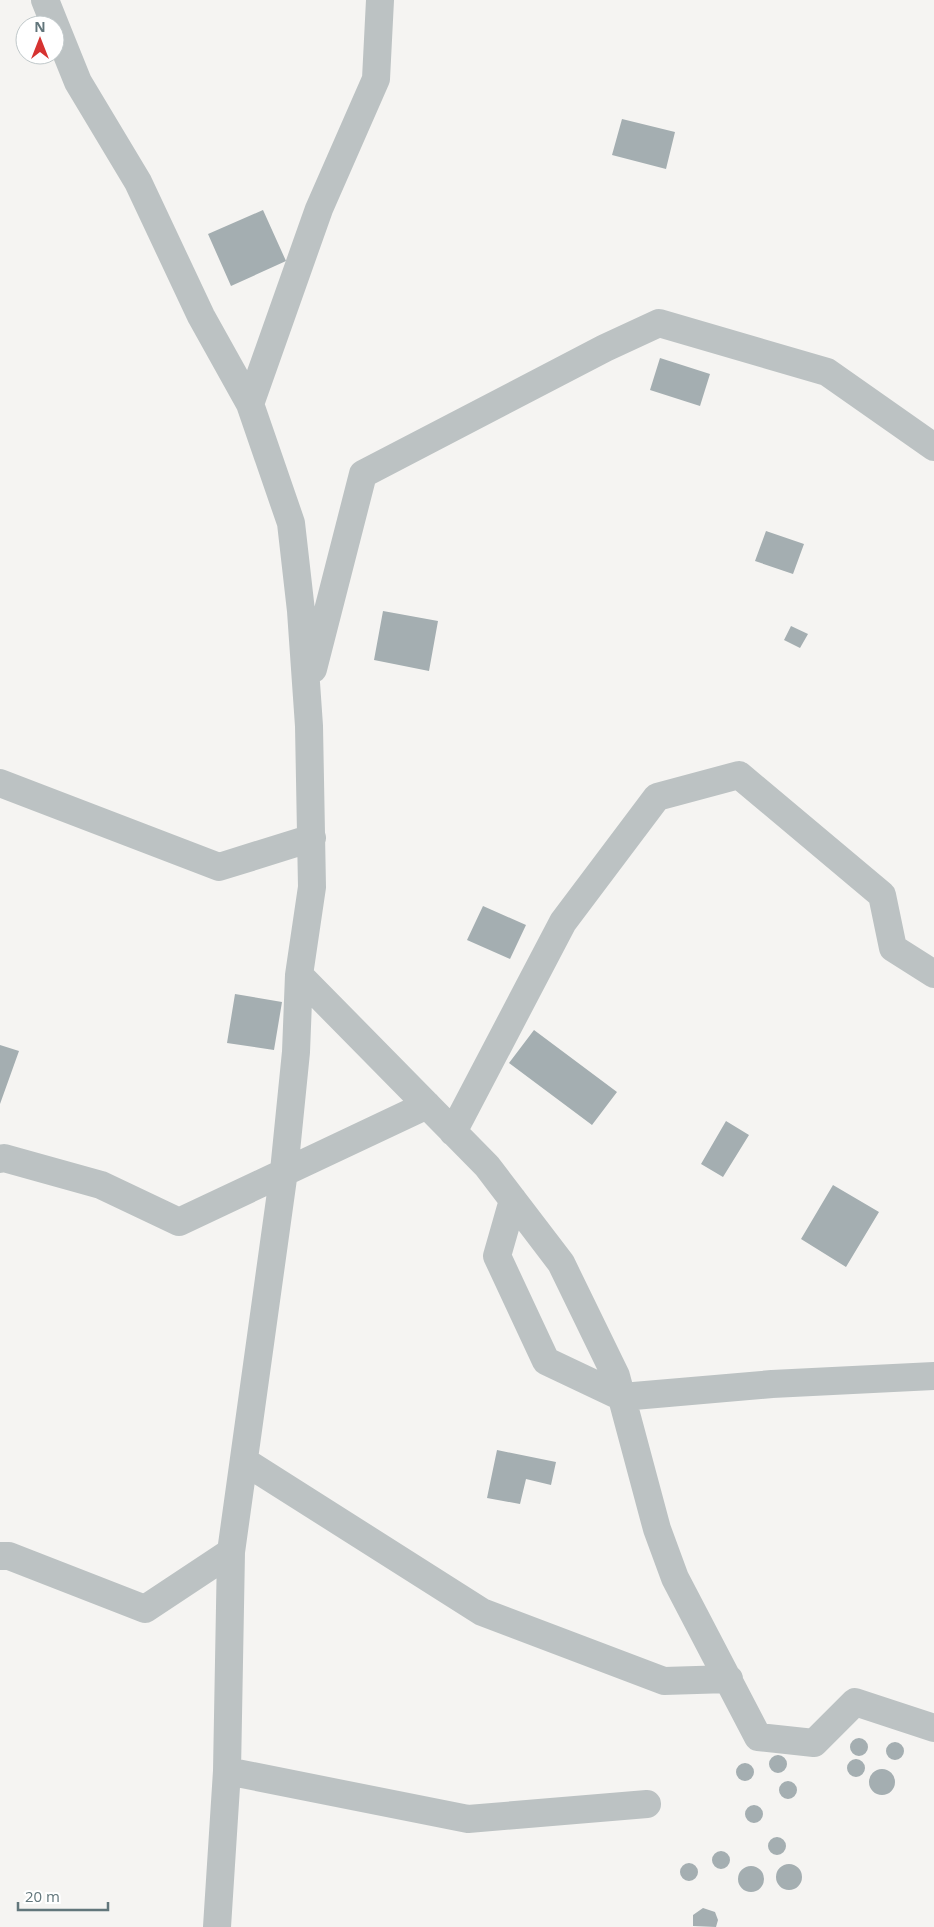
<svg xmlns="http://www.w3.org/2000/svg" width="934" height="1927" font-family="'Open Sans',sans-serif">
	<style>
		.building { fill: #a4aeb1 }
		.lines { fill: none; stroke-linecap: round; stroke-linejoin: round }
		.minor { stroke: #bcc2c3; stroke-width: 28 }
	</style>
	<rect width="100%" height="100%" fill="#f5f4f2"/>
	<!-- building -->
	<path class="building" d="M622 119 675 132 666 169 612 155Z
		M263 210 286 261 231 286 208 234Z
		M660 358 710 374 700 406 650 390Z
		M766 531 804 544 793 574 755 561Z
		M383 611 438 621 429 671 374 660Z
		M791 626 808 634 800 648 784 640Z
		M483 906 526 925 510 959 467 940Z
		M235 994 282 1002 274 1050 227 1043Z
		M534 1030 617 1092 592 1125 509 1063Z
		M0 1045 19 1051 0 1104Z
		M726 1121 749 1135 723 1177 701 1164Z
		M833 1185 879 1212 846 1267 801 1239Z
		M497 1450 556 1462 551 1485 526 1479 520 1504 487 1498Z
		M850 1747a9 9 0 1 1 18 0a9 9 0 1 1-18 0Z
		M886 1751a9 9 0 1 1 18 0a9 9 0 1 1-18 0Z
		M769 1764a9 9 0 1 1 18 0a9 9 0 1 1-18 0Z
		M847 1768a9 9 0 1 1 18 0a9 9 0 1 1-18 0Z
		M736 1772a9 9 0 1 1 18 0a9 9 0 1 1-18 0Z
		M869 1782a13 13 0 1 1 26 0a13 13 0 1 1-26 0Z
		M779 1790a9 9 0 1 1 18 0a9 9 0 1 1-18 0Z
		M745 1814a9 9 0 1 1 18 0a9 9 0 1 1-18 0Z
		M768 1846a9 9 0 1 1 18 0a9 9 0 1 1-18 0Z
		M712 1860a9 9 0 1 1 18 0a9 9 0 1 1-18 0Z
		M680 1872a9 9 0 1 1 18 0a9 9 0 1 1-18 0Z
		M776 1877a13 13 0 1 1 26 0a13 13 0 1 1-26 0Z
		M738 1879a13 13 0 1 1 26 0a13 13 0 1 1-26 0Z
		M703 1908 715 1912 718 1920 716 1927 693 1926V1915Z"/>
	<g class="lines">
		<!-- minor -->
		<path class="minor" d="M45 0 55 25
			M55 25 78 82 138 182 201 316 250 404 291 523 301 611 309 726 312 887 299 975 296 1052 284 1171 231 1552 227 1771 217 1927
			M250 404 319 209 376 79 380 0
			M313 669 363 474 605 348 659 323 827 372 934 447
			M0 783 219 867 312 838
			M299 975 487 1166 561 1263 616 1376 657 1529 675 1578 758 1737 814 1743 855 1702 934 1728
			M453 1132 563 922 657 797 739 775 882 895 893 948 934 974
			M0 1159 4 1158 101 1185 179 1222 427 1105
			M513 1200 497 1256 546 1361 622 1397 772 1384 934 1376
			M244 1461 482 1612 664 1681 729 1679
			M0 1556H9L145 1609 231 1552
			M227 1771 468 1819 647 1804"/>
	</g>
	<!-- north arrow -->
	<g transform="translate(40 40)"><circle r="24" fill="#ffffff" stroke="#c0c8ca"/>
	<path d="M0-4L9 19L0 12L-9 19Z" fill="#d63331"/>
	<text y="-8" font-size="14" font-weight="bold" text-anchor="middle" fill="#62767b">N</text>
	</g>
	<!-- scale -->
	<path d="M18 1902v8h90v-8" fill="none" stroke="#62767b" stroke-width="2.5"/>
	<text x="25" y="1902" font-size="15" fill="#62767b" stroke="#ffffff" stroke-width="4" paint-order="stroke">20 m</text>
</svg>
